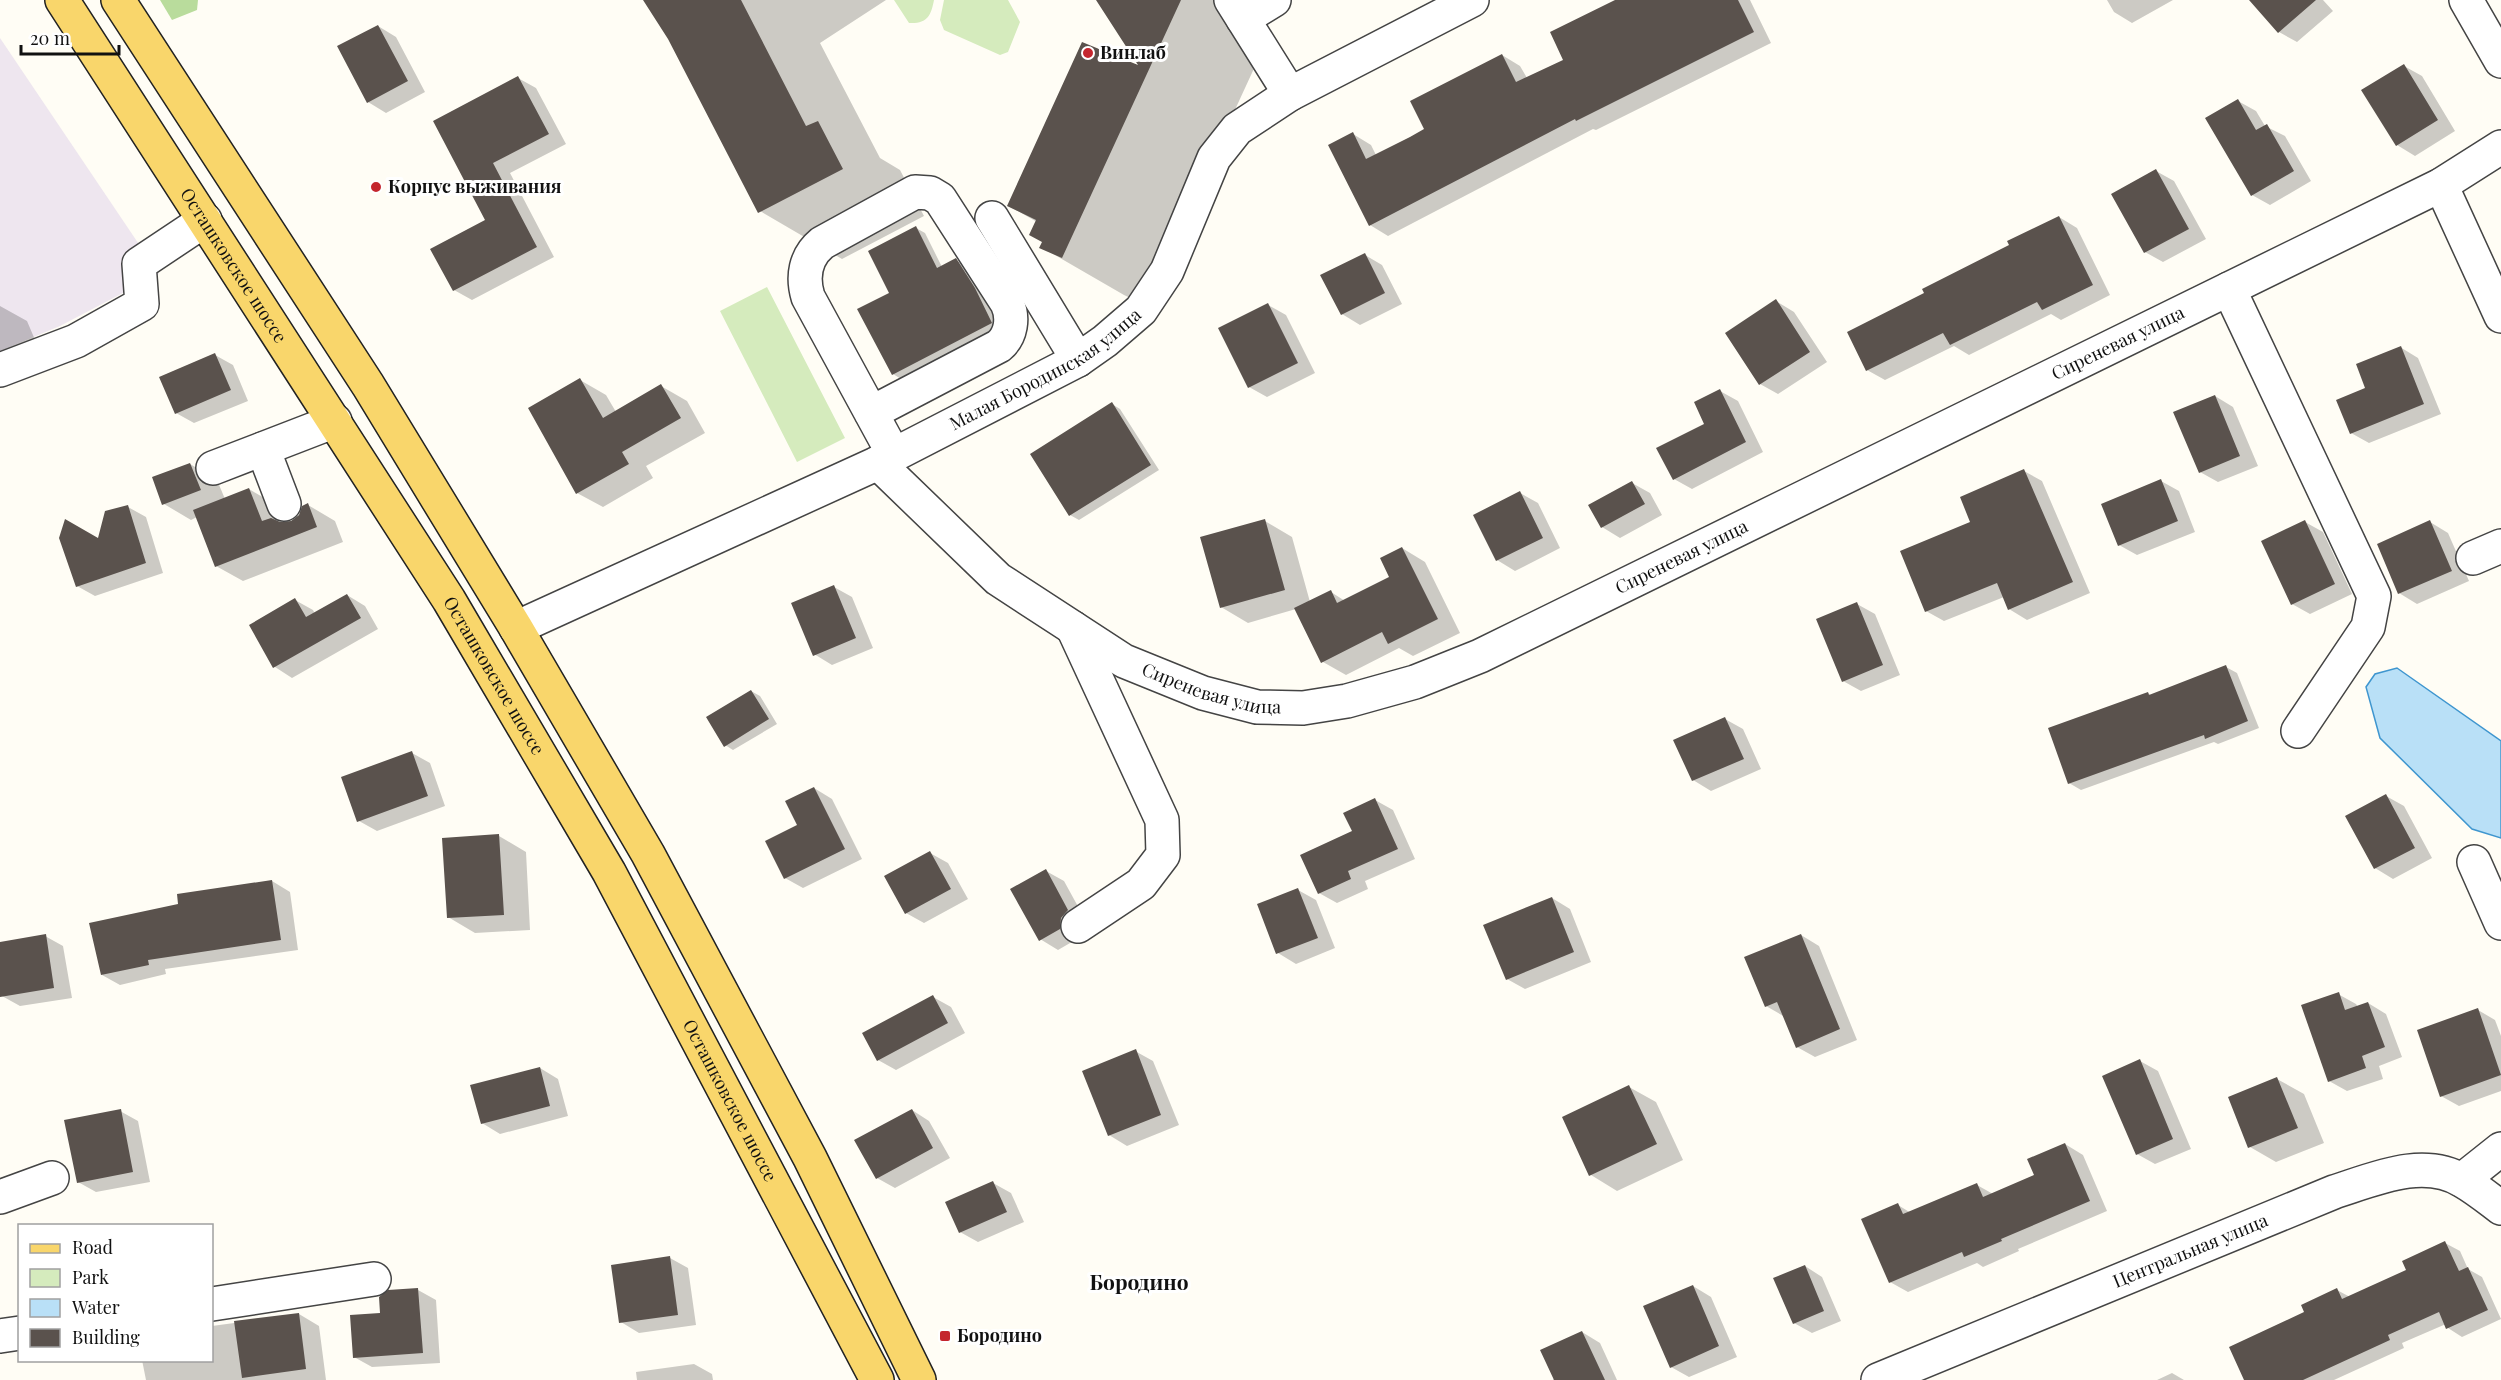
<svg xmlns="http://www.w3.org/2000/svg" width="2501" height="1380" font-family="'Playfair Display',serif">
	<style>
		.industrial { fill: #eee6ef }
		.green { fill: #d5ebbd }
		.forest { fill: #b9dc9c }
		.water { fill: #b9e0f7; stroke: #3f96cf; stroke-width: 1.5 }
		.shadow { fill: #0003 }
		.building { fill: #5a524d }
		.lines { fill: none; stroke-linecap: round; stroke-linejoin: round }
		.minor-casing { stroke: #444; stroke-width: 36 }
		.major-casing { stroke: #222; stroke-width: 36 }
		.minor { stroke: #fff; stroke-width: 33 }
		.major { stroke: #f9d66b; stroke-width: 33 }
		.poi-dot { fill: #c4262e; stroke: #fff; stroke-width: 2 }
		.labels { text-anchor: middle; stroke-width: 6; stroke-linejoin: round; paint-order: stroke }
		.poi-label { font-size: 18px; font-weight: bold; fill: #111; stroke: #fff; text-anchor: start }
		.street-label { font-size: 18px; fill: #111; stroke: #fff }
		.quarter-label { font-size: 21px; font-weight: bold; fill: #111; stroke: #fff }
	</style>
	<rect width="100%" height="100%" fill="#fffdf5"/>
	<!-- industrial -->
	<path class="industrial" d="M0 38 159 274 60 326 0 351Z"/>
	<!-- green -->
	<path class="green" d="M894 0H934C931 16 927 24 909 23Z
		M944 0H1008L1020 22 1008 52 1000 55 944 30 940 20Z
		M767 287 845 438 797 462 720 311Z"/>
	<!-- forest -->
	<path class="forest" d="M160 0H198L197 10 172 20Z"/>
	<!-- water -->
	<path class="water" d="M2397 668 2501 741V838L2472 829 2380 738 2366 687 2375 674Z"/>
	<!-- shadow -->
	<path class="shadow" d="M645 0H886L820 43 880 158 900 170 924 216 842 259 760 211 669 38Z
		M1098 0H1239L1263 49 1145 305 1124 295 1041 247 1044 242 1037 222 1009 206 1142 68Z
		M1617 0H1750L1771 43 1596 130 1593 129 1388 236 1370 225 1353 134 1371 145 1376 155 1426 129 1502 55 1520 66 1527 78 1565 60Z
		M2107 0H2173L2132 23 2114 12Z
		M2251 0H2323L2333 11 2297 42 2279 32Z
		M378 26 396 37 425 92 386 113 368 102Z
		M2404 66 2422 76 2455 131 2415 156 2397 145Z
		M518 78 536 88 566 144 510 173 554 257 472 300 454 290 487 220 435 121Z
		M2238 101 2256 111 2265 126 2285 136 2311 181 2270 205 2252 195Z
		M2156 171 2174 181 2206 239 2163 262 2145 252Z
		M2059 217 2077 228 2110 295 2061 320 2051 314 1969 355 1954 346 1885 380 1867 370 1926 294Z
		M916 228 925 233 942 267 956 260 964 265 1000 326V329L901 379 893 374 891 293Z
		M1365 255 1382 265 1402 304 1360 325 1342 314Z
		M1776 301 1794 312 1827 362 1778 394 1760 384Z
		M1268 305 1286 315 1315 373 1267 397 1249 387Z
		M0 306 27 321 44 361 0 379Z
		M2400 347 2418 358 2441 414 2369 443 2351 433 2367 388Z
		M215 355 233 365 248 401 194 423 176 413Z
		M580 380 606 395 616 412 661 386 687 401 705 433 646 466 653 478 603 507 577 493Z
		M1720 391 1738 401 1763 452 1692 489 1674 479 1706 424Z
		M2215 396 2233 407 2258 466 2218 482 2200 472Z
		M1112 404 1120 409 1159 470 1079 520 1070 515 1032 455Z
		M190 464 217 480 225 499 249 489 276 505 283 524 292 523 300 516 308 505 335 521 343 542 243 581 216 566 197 517 191 520 164 504Z
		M2024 471 2042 481 2090 593 2027 620 2009 609 2004 597 1944 621 1926 611 1972 522Z
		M2161 481 2179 491 2195 532 2137 555 2119 545Z
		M1632 483 1650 493 1662 515 1620 538 1602 527Z
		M1520 493 1538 503 1560 548 1515 571 1497 560Z
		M128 507 146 517 163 573 95 596 77 586 99 541Z
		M1265 521 1292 537 1310 602 1331 592 1345 601 1391 578 1402 548 1425 562 1460 633 1413 656 1399 648 1346 675 1323 662 1296 609 1248 623 1221 607Z
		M2305 522 2323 532 2352 594 2310 614 2292 604Z
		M2430 522 2448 533 2469 581 2417 604 2399 593Z
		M834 587 852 597 873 648 832 665 814 654Z
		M347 595 365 606 378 629 292 678 275 667 251 626 295 600 313 610 315 614Z
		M1857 604 1875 614 1900 675 1861 691 1843 681Z
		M2226 667 2237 673 2259 728 2218 744 2214 742 2081 790 2069 783 2148 693 2152 696Z
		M751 691 760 696 777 724 733 750 725 745Z
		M1725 719 1743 729 1761 769 1711 791 1693 780Z
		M412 753 430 763 445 806 377 831 359 821Z
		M814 788 832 799 862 859 803 888 785 878 799 826Z
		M2386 796 2404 806 2432 858 2393 879 2375 868Z
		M1375 800 1393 810 1415 859 1365 881 1368 889 1337 903 1319 893 1354 832Z
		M499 836 526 852 530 930 475 933 448 917Z
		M930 853 948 863 968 899 924 923 906 913Z
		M1046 871 1064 881 1086 921 1077 939 1058 950 1040 939Z
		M272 881 290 892 298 950 165 969 166 974 120 985 102 975 180 905Z
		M1298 890 1316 900 1335 948 1296 964 1278 953Z
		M1552 898 1570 909 1591 962 1525 989 1507 979Z
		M1801 935 1819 946 1857 1040 1815 1057 1797 1047 1785 1017 1766 1006Z
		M45 936 63 946 72 998 20 1006 2 996 0 943Z
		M2338 994 2356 1004 2358 1007 2368 1003 2386 1014 2402 1057 2379 1066 2383 1079 2347 1091 2329 1081Z
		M933 997 951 1007 965 1033 896 1070 878 1060Z
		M2478 1010 2495 1020 2501 1036V1091L2459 1106 2441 1096Z
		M1135 1051 1153 1061 1179 1125 1127 1146 1109 1135Z
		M2140 1061 2158 1071 2191 1149 2155 1164 2137 1154Z
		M540 1068 558 1079 568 1116 500 1134 482 1123Z
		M2277 1079 2304 1094 2324 1143 2276 1162 2250 1147Z
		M1629 1087 1656 1102 1683 1160 1617 1191 1591 1175Z
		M912 1110 929 1121 950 1158 895 1188 877 1178Z
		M120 1111 138 1121 150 1182 96 1192 78 1182Z
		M2065 1144 2083 1155 2107 1211 2018 1249 2019 1251 1983 1267 1977 1263 1908 1292 1890 1282 1898 1205 1911 1213 1977 1185 1993 1194 2036 1175Z
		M993 1183 1011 1193 1024 1222 978 1242 960 1232Z
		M2445 1243 2460 1251 2468 1269 2482 1277 2501 1319 2462 1337 2448 1328 2446 1324 2402 1343 2404 1348 2334 1380H2246L2306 1312 2337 1290 2350 1297 2408 1271Z
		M670 1258 688 1268 696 1325 639 1333 621 1322Z
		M1805 1266 1822 1277 1841 1321 1812 1333 1794 1323Z
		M1693 1286 1711 1297 1737 1357 1689 1377 1671 1367Z
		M418 1290 436 1300 440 1363 372 1367 354 1357 382 1314Z
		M299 1314 319 1326 326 1380H146L142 1360H212V1326Z
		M1582 1332 1600 1343 1617 1380H1553Z
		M694 1364 712 1374 713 1380H637L636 1372Z
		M2172 1373 2184 1380H2157Z"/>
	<!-- building -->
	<path class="building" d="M643 0H741L806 126 818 121 843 169 758 213 668 39Z
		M1096 0H1181L1062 258 1039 248 1042 242 1029 235 1036 220 1007 206 1082 42 1138 65Z
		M1615 0H1738L1754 32 1576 121 1575 119 1369 226 1328 145 1353 132 1366 159 1410 137 1424 129 1410 101 1502 54 1516 82 1563 60 1550 32Z
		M2249 0H2316L2278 33Z
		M378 25 408 81 367 103 337 46Z
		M2404 64 2438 120 2396 146 2361 90Z
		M518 76 549 134 493 163 537 247 453 291 430 249 485 220 433 121Z
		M2238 99 2256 130 2267 124 2294 171 2251 196 2205 118Z
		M2156 169 2189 229 2144 253 2111 194Z
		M2059 216 2093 285 2042 310 2037 302 1950 345 1943 333 1866 371 1847 332 1924 293 1922 289 2009 245 2007 241Z
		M916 226 937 268 956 258 975 288 992 323 892 375 857 309 889 293 868 251Z
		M1365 253 1385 293 1341 315 1320 275Z
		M1776 299 1810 352 1759 385 1725 333Z
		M1268 303 1298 363 1248 388 1218 328Z
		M2401 346 2424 404 2350 434 2336 400 2365 388 2356 364Z
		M215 353 231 390 175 414 159 377Z
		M580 378 603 418 661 384 681 418 622 452 629 464 576 494 528 408Z
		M1720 389 1746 442 1673 480 1656 448 1704 424 1694 402Z
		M2215 395 2240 456 2199 473 2173 412Z
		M1112 402 1151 465 1069 516 1030 454Z
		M190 463 201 490 162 505 152 477Z
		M2024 469 2073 582 2008 610 1997 583 1925 612 1900 551 1970 522 1960 497Z
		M2161 479 2178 521 2118 546 2101 504Z
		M1632 481 1645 504 1601 528 1588 505Z
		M249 488 262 521 271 518 280 522 291 521 299 515 302 506 308 503 317 527 215 567 193 510Z
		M1520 491 1543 538 1496 561 1473 515Z
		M128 505 146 563 76 587 59 538 65 519 98 538 105 511Z
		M1265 519 1285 590 1220 608 1200 537Z
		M2305 520 2335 584 2291 605 2261 541Z
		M2430 520 2452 571 2398 594 2377 544Z
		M1402 547 1438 619 1388 644 1382 632 1321 663 1294 608 1331 590 1337 603 1389 577 1380 558Z
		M834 585 856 638 813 656 791 603Z
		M347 594 361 618 273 668 249 625 295 598 306 617Z
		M1857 602 1883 665 1842 682 1816 619Z
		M2226 665 2248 721 2205 739 2204 735 2068 784 2048 728 2148 692 2149 695Z
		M751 690 769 719 724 747 706 717Z
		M1725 717 1744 759 1692 781 1673 740Z
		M412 751 428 796 357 822 341 777Z
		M814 787 845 849 784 879 765 841 797 825 785 801Z
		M2386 794 2415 848 2374 869 2345 816Z
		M1375 798 1398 849 1348 871 1351 879 1318 894 1300 855 1352 831 1343 813Z
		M499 834 504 915 447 918 442 838Z
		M930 851 951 889 905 914 884 876Z
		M1046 869 1068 910 1061 918 1060 929 1039 941 1010 889Z
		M272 880 281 940 148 960 149 965 101 975 89 923 178 904 177 894Z
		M1298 888 1318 938 1276 954 1257 904Z
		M1552 897 1574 952 1506 980 1483 925Z
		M46 934 54 988 0 997V942Z
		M1801 934 1840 1029 1796 1048 1777 1002 1765 1007 1744 957Z
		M2339 992 2345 1010 2368 1002 2385 1047 2362 1056 2366 1068 2328 1082 2301 1005Z
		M933 995 948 1023 877 1061 862 1033Z
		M2478 1008 2501 1075 2440 1097 2417 1030Z
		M1136 1049 1161 1115 1108 1136 1082 1071Z
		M2140 1059 2173 1139 2136 1155 2102 1076Z
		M540 1067 550 1106 481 1124 470 1085Z
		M2277 1077 2298 1128 2248 1148 2228 1097Z
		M1629 1085 1657 1144 1589 1176 1562 1117Z
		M121 1109 133 1172 77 1183 64 1120Z
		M912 1109 933 1148 876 1179 854 1140Z
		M2065 1143 2090 1201 2001 1239 2002 1241 1964 1257 1962 1252 1889 1283 1861 1219 1898 1203 1903 1214 1977 1183 1983 1197 2034 1175 2027 1159Z
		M993 1181 1007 1212 959 1233 945 1202Z
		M2445 1241 2459 1271 2468 1267 2488 1310 2446 1329 2439 1312 2388 1335 2390 1340 2303 1380H2244L2229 1347 2304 1312 2301 1305 2337 1288 2342 1299 2406 1270 2402 1261Z
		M670 1256 678 1315 619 1323 611 1265Z
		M1805 1265 1824 1311 1793 1324 1773 1278Z
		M1693 1285 1719 1346 1670 1368 1643 1306Z
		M418 1288 423 1353 353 1358 350 1315 380 1313 379 1297 388 1290Z
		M299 1313 306 1369 242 1378 234 1321Z
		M1582 1331 1605 1380H1554L1540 1350Z"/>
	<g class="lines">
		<defs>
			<g id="minor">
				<path d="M1231 0 1290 94"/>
				<path d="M2466 0 2501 61"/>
				<path d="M1243 19 1274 0"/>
				<path d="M2441 185 2501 316"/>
				<path d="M992 218 1078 360"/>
				<path d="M2229 289 2374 596 2368 627 2298 731"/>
				<path d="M0 370 76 341 142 304 139 264 205 220"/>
				<path d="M871 413 999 346C1011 336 1014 318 1007 303L940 199 930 193 915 192 822 243C805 257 802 277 808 297L894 455"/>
				<path d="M263 449 284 504"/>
				<path id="s1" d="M878 463 998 579 1124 661 1203 693 1257 707 1303 708 1347 701 1415 682 1480 656 2441 185 2501 147"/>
				<path d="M213 468 335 421"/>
				<path d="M2473 558 2501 546"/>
				<path id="s2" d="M516 628 878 463 1078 360 1105 341 1141 310 1167 271 1214 158 1237 129 1290 94 1472 0"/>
				<path d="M1073 628 1162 820 1163 855 1141 884 1078 926"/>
				<path d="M2474 862 2501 923"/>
				<path d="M2462 1180 2501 1149"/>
				<path d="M0 1197 52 1178"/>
				<path d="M212 1304 374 1279"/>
				<path d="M0 1336 20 1333"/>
				<path id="s3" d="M1878 1380 2334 1192C2375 1179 2423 1157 2463 1181 2477 1189 2489 1199 2501 1208"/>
			</g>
			<g id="major">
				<path id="s4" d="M62 0 449 600 609 872 877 1380"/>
				<path d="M118 0 368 385 516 628 648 854 810 1158 919 1380"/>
			</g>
		</defs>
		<!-- minor casing -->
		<use href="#minor" class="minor-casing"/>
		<!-- major casing -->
		<use href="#major" class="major-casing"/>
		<!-- minor -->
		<use href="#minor" class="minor"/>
		<!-- major -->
		<use href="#major" class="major"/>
	</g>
	<!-- markers -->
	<g class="poi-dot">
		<circle cx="1088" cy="53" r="6"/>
		<circle cx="376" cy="187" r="6"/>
		<rect x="939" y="1330" width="12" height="12" rx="3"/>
	</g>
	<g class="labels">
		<!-- poi labels -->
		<g class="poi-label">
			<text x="1100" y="59">Винлаб</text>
			<text x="388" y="193">Корпус выживания</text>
			<text x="957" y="1342">Бородино</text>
		</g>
		<!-- street labels -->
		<g class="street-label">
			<text dy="6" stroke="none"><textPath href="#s4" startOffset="316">Осташковское шоссе</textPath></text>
			<text dy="6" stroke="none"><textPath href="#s1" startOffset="1400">Сиреневая улица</textPath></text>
			<text dy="6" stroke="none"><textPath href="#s2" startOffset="590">Малая Бородинская улица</textPath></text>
			<text dy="6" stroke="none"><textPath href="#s1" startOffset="914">Сиреневая улица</textPath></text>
			<text dy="6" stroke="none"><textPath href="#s4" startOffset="802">Осташковское шоссе</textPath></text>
			<text dy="6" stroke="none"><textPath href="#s1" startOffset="410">Сиреневая улица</textPath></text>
			<text dy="6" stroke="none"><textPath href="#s4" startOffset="1288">Осташковское шоссе</textPath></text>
			<text dy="6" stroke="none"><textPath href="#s3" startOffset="338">Центральная улица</textPath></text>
		</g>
		<!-- quarter labels -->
		<g class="quarter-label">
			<text x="1139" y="1290">Бородино</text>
		</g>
	</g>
	<!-- legend -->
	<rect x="18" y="1224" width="195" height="138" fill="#ffffff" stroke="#a0a0a0" stroke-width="1.5"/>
	<rect x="30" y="1244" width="30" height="9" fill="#f9d66b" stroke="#a0a0a0" stroke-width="1.5"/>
	<text x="72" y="1254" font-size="18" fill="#111111">Road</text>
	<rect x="30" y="1269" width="30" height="18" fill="#d5ebbd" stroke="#a0a0a0" stroke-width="1.5"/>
	<text x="72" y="1284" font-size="18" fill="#111111">Park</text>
	<rect x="30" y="1299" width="30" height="18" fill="#b9e0f7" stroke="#a0a0a0" stroke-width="1.5"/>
	<text x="72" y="1314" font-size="18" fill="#111111">Water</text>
	<rect x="30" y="1329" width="30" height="18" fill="#5a524d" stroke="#a0a0a0" stroke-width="1.5"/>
	<text x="72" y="1344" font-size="18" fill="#111111">Building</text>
	<!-- scale -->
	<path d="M21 45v9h98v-9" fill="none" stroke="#111111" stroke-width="3"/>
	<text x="30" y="45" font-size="18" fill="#111111" stroke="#ffffff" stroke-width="4.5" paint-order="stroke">20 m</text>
</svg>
